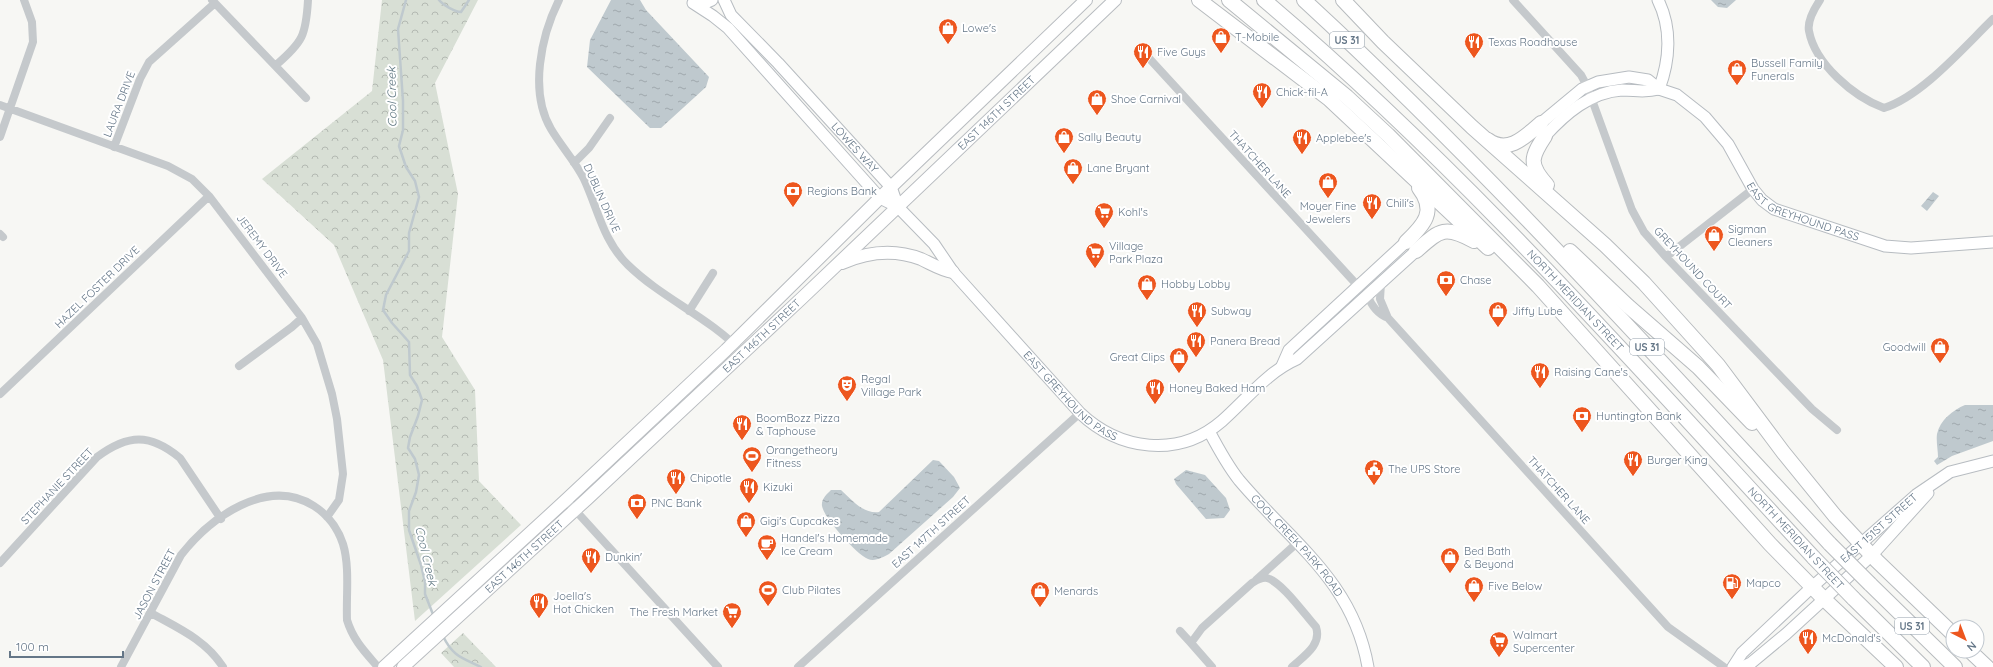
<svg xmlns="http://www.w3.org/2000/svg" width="1993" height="667" font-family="Quicksand,sans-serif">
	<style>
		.forest { fill: url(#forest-crowns) }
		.water { fill: url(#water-ripples) }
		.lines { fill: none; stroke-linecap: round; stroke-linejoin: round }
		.stream { stroke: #bfc9ce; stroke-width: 2.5 }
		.secondary-casing { stroke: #b7bcc1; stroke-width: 13 }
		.primary-casing { stroke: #b8bcc0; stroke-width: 14 }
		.highway-casing { stroke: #b7bbbe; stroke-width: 16 }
		.street { stroke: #c5c9cc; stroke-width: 8 }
		.secondary { stroke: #fff; stroke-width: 11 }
		.primary { stroke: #fff; stroke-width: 12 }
		.highway { stroke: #fff; stroke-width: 14 }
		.highway-bridge-casing { stroke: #b7bbbe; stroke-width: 16; stroke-linecap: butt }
		.highway-bridge { stroke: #fff; stroke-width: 14 }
		.labels { text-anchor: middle; stroke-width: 4; stroke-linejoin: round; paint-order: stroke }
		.shield { fill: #fff; stroke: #929fab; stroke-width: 1 }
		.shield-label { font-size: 10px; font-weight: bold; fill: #647687 }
		.poi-label { font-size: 11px; fill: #647687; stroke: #fff; text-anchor: start }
		.street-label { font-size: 11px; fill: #647687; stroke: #fff }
		.water-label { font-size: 12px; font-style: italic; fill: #607883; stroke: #fff }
	</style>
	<defs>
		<pattern id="forest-crowns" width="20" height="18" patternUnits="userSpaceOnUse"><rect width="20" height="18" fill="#d8dfd5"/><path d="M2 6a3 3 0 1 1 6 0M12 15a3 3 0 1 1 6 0" fill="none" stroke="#b3b9b2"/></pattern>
		<pattern id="water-ripples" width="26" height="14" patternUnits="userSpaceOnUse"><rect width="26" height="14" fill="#bfc9ce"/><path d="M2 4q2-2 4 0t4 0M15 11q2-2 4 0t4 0" fill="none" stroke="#9fa8ad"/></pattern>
	</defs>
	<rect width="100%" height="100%" fill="#f7f7f4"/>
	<!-- forest -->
	<path class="forest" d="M382 0H478L435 83 458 194 442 337 475 390 479 481 521 525 415 621 383 360 334 245 262 179 372 91Z
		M463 633 496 667H454L441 653Z"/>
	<!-- water -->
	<path class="water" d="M611 0H640L646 10 709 77 706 87 661 128H650L587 67 590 40Z
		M1711 0H1736L1727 8 1718 7Z
		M1933 192 1939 196 1927 211 1921 206Z
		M1965 405H1993V441L1952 456 1937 465 1934 461 1938 457C1938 450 1936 441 1937 434 1940 420 1953 410 1965 405Z
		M933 460 939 461 954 477 960 488 953 497 889 554C883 557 875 562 868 559 856 554 824 518 822 506 821 499 827 494 831 490H841C852 500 863 514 879 512Z
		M1186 470 1205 475 1226 498 1230 510 1224 518 1206 519 1176 484 1174 479Z"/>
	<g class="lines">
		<!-- stream -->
		<path class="stream" d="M406 0 398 29 403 101V130L399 146 406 167 415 181 419 197 409 233V251L386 295 383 310 392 323 409 342 410 375 417 386 422 400 418 416 410 437 408 448 415 459 419 475 416 492 409 511V530L421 565 425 582V594L434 617
			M439 0C443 5 455 12 461 12L469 0
			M443 636C453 657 463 658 481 667"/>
		<defs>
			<g id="secondary">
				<path id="s1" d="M724 0 731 15 778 63 891 187 898 207"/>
				<path d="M1658 0C1672 28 1670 60 1659 89"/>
				<path id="s2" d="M693 3 713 16 728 28 880 198 898 207 934 244 953 272 1080 413C1119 450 1178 459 1222 421 1246 400 1267 372 1297 359L1416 251"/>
				<path d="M694 3 703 4 712 0"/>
				<path id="s3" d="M1541 123 1582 89 1598 82 1629 77 1648 80 1659 89 1677 95 1705 117 1728 144 1753 189 1762 200 1774 209 1885 246 1911 248 1993 242"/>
				<path d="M1545 136C1565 114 1590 92 1622 90 1636 90 1644 93 1659 89"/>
				<path d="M1282 366 1289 350 1406 242"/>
				<path id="s4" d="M1209 431C1218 448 1227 465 1239 480 1292 543 1353 581 1368 667"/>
				<path id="s5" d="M1733 667 1742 653 1812 587 1916 495 1950 472 1993 461"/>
				<path d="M1743 667 1751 663 1786 634 1872 555 1928 493"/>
			</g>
			<g id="primary">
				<path d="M842 263C867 252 895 249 921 259 932 264 941 270 953 272"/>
				<path d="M384 667 566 500 726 350 891 187 1086 0"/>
				<path id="s6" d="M403 667 587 499 802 298 1115 0"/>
			</g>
			<g id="highway">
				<path d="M1199 0 1329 99 1488 248"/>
				<path d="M1229 0 1347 97 1388 135 1538 286 1770 544 1824 599 1896 667"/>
				<path id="s7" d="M1264 0C1464 169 1637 367 1814 558"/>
				<path d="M1304 0C1490 171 1658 359 1830 544"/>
				<path d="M1343 0 1383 42 1472 127 1605 245 1644 283 1718 365 1783 452 1835 516 1877 561 1953 634"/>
				<path d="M1545 136C1531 157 1528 164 1547 185"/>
				<path d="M1488 140C1508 155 1526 136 1541 123"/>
				<path d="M1406 242C1424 225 1437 211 1419 188"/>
				<path d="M1416 251C1440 230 1444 225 1474 241"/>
				<path d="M1570 251 1628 306 1698 367 1752 423"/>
				<path d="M1870 584 1955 667"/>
				<path d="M1853 598 1923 667"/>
				<path d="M1970 651 1987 667"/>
			</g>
		</defs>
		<!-- secondary casing -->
		<use href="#secondary" class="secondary-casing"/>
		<!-- primary casing -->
		<use href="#primary" class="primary-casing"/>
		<!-- highway casing -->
		<use href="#highway" class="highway-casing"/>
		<!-- street -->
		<path class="street" d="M212 0 306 98
			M559 0C541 36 529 92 551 129 561 146 575 161 584 179 598 209 603 241 628 265 663 299 709 317 743 353
			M1513 0 1581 75 1587 86 1632 210 1644 232 1666 257 1812 409 1837 430
			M1820 0C1814 9 1807 21 1809 31 1815 64 1854 97 1884 108 1922 96 1964 47 1993 19
			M1147 56 1358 286
			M276 65C303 42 306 35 308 0
			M0 105 168 166 192 179 209 196 302 318 317 344 332 394 337 419 343 474 339 500 327 517
			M0 137 33 42 32 22 24 0
			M114 147 140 79 149 62 215 3
			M574 163 589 148 610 118
			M0 234 3 237
			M1666 257 1753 189
			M1381 283 1380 299 1388 318
			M1367 294C1371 305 1377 314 1388 318L1668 627 1724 667
			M689 311 713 273
			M239 366 292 327 302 318
			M0 394 209 196
			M566 500 718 667
			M0 563 97 457C128 434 150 433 180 458L221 519
			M1256 580 1297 543
			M151 613C178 628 206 640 223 667
			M1180 631 1191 643
			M121 667 181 555C210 518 267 476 314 506 328 515 338 529 343 544 350 567 346 596 347 620 353 640 365 652 378 667
			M798 667 1080 413
			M1212 667 1191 643 1202 628 1252 583C1257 580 1261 577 1267 578 1282 582 1305 615 1316 627 1322 645 1304 656 1292 667"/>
		<!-- secondary -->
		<use href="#secondary" class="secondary"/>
		<!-- primary -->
		<use href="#primary" class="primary"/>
		<!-- highway -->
		<use href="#highway" class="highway"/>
		<defs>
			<path id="highway-bridge" d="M1830 544 1870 584
				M1814 558 1853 598"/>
		</defs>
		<!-- highway-bridge casing -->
		<use href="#highway-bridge" class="highway-bridge-casing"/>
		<!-- highway-bridge -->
		<use href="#highway-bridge" class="highway-bridge"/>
	</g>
	<!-- icons -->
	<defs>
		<symbol id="shop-pin" viewBox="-11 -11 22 30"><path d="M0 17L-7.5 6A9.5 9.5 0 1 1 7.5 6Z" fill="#ed561e" stroke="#fff"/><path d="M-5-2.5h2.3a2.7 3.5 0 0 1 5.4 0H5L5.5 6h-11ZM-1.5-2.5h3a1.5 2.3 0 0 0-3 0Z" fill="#fff"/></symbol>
		<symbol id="restaurant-pin" viewBox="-11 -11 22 30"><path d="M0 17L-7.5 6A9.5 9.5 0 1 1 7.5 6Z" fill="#ed561e" stroke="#fff"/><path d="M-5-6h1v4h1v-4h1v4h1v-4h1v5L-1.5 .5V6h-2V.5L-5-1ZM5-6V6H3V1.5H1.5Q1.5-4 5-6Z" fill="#fff"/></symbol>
		<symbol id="bank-pin" viewBox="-11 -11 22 30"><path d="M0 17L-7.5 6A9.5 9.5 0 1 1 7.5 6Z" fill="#ed561e" stroke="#fff"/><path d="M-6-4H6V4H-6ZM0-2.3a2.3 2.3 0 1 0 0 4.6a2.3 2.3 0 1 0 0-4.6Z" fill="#fff"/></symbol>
		<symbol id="supermarket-pin" viewBox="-11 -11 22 30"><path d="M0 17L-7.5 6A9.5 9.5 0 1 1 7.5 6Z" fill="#ed561e" stroke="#fff"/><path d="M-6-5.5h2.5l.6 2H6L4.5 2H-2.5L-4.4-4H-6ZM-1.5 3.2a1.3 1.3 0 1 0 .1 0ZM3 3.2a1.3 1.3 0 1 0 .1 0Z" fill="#fff"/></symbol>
		<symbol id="theatre-pin" viewBox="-11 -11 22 30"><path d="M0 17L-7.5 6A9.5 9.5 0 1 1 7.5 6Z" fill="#ed561e" stroke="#fff"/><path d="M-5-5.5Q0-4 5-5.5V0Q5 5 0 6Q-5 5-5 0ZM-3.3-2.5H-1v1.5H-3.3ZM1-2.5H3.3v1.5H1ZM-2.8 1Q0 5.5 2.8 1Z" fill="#fff"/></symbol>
		<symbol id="stadium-pin" viewBox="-11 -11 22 30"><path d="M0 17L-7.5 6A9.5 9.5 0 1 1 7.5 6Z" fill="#ed561e" stroke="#fff"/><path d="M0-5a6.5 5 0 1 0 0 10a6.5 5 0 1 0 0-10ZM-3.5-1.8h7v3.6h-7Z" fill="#fff"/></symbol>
		<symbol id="civic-pin" viewBox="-11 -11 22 30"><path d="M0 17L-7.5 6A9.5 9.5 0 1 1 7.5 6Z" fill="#ed561e" stroke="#fff"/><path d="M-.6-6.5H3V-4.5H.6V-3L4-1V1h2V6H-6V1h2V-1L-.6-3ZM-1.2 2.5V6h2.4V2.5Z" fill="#fff"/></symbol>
		<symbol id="cafe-pin" viewBox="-11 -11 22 30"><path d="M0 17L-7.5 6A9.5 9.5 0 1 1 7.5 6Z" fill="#ed561e" stroke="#fff"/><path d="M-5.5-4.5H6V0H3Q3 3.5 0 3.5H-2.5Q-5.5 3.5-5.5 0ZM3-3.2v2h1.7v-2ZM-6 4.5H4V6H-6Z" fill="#fff"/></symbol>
		<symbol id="fuel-pin" viewBox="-11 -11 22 30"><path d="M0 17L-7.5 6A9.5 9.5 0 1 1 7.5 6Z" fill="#ed561e" stroke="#fff"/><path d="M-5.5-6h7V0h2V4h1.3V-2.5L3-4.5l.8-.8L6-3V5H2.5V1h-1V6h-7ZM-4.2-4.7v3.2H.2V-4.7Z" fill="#fff"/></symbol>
	</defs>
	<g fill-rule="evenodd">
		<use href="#shop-pin" x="937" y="17" width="22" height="30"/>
		<use href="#shop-pin" x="1210" y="26" width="22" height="30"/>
		<use href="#restaurant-pin" x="1463" y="31" width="22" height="30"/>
		<use href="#restaurant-pin" x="1132" y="41" width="22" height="30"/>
		<use href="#shop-pin" x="1726" y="58" width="22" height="30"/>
		<use href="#restaurant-pin" x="1251" y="81" width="22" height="30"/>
		<use href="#shop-pin" x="1086" y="88" width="22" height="30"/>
		<use href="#shop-pin" x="1053" y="126" width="22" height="30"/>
		<use href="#restaurant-pin" x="1291" y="127" width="22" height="30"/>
		<use href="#shop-pin" x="1062" y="157" width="22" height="30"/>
		<use href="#shop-pin" x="1317" y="171" width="22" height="30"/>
		<use href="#bank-pin" x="782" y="180" width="22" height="30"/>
		<use href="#restaurant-pin" x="1361" y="192" width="22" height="30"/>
		<use href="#supermarket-pin" x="1093" y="201" width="22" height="30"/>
		<use href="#shop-pin" x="1703" y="224" width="22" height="30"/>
		<use href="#supermarket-pin" x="1084" y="241" width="22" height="30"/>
		<use href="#bank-pin" x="1435" y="269" width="22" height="30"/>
		<use href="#shop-pin" x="1136" y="273" width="22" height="30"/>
		<use href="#restaurant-pin" x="1186" y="300" width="22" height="30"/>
		<use href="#shop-pin" x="1487" y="300" width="22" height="30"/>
		<use href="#restaurant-pin" x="1185" y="330" width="22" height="30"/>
		<use href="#shop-pin" x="1929" y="336" width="22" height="30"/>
		<use href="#shop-pin" x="1168" y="346" width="22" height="30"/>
		<use href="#restaurant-pin" x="1529" y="361" width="22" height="30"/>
		<use href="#theatre-pin" x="836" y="374" width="22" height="30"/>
		<use href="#restaurant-pin" x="1144" y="377" width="22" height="30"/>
		<use href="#bank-pin" x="1571" y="405" width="22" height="30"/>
		<use href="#restaurant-pin" x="731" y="413" width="22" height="30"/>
		<use href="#stadium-pin" x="741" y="445" width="22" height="30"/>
		<use href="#restaurant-pin" x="1622" y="449" width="22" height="30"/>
		<use href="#civic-pin" x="1363" y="458" width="22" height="30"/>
		<use href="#restaurant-pin" x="665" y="467" width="22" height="30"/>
		<use href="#restaurant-pin" x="738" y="476" width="22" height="30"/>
		<use href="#bank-pin" x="626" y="492" width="22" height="30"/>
		<use href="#shop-pin" x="735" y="510" width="22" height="30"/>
		<use href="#cafe-pin" x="756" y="533" width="22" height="30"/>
		<use href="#restaurant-pin" x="580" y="546" width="22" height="30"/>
		<use href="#shop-pin" x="1439" y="546" width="22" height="30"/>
		<use href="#fuel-pin" x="1721" y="572" width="22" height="30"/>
		<use href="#shop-pin" x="1463" y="575" width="22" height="30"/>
		<use href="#stadium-pin" x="757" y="579" width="22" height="30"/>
		<use href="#shop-pin" x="1029" y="580" width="22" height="30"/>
		<use href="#restaurant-pin" x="528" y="591" width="22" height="30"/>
		<use href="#supermarket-pin" x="721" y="601" width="22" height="30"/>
		<use href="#restaurant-pin" x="1797" y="627" width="22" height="30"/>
		<use href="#supermarket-pin" x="1488" y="630" width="22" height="30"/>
	</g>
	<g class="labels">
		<!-- shield labels -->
		<g class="shield">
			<rect x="1330" y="32" width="34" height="16" rx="3"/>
			<rect x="1630" y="339" width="34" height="16" rx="3"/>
			<rect x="1895" y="618" width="34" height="16" rx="3"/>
		</g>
		<g class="shield-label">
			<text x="1347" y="44">US 31</text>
			<text x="1647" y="351">US 31</text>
			<text x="1912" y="630">US 31</text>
		</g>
		<!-- poi labels -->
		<g class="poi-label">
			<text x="962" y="32">Lowe's</text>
			<text x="1235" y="41">T-Mobile</text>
			<text x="1488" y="46">Texas Roadhouse</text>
			<text x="1157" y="56">Five Guys</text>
			<text x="1751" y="67">Bussell Family<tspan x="1751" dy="13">Funerals</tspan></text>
			<text x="1276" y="96">Chick-fil-A</text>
			<text x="1111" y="103">Shoe Carnival</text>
			<text x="1078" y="141">Sally Beauty</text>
			<text x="1316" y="142">Applebee's</text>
			<text x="1087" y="172">Lane Bryant</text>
			<text x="807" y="195">Regions Bank</text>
			<text x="1386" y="207">Chili's</text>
			<text x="1328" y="210" text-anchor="middle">Moyer Fine<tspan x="1328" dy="13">Jewelers</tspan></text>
			<text x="1118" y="216">Kohl's</text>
			<text x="1728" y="233">Sigman<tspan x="1728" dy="13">Cleaners</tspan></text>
			<text x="1109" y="250">Village<tspan x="1109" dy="13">Park Plaza</tspan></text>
			<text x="1460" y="284">Chase</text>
			<text x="1161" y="288">Hobby Lobby</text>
			<text x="1211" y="315">Subway</text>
			<text x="1512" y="315">Jiffy Lube</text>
			<text x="1210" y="345">Panera Bread</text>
			<text x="1926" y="351" text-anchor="end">Goodwill</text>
			<text x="1165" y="361" text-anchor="end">Great Clips</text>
			<text x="1554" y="376">Raising Cane's</text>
			<text x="861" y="383">Regal<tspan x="861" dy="13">Village Park</tspan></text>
			<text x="1169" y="392">Honey Baked Ham</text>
			<text x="1596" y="420">Huntington Bank</text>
			<text x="756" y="422">BoomBozz Pizza<tspan x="756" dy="13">&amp; Taphouse</tspan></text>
			<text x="766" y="454">Orangetheory<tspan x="766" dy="13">Fitness</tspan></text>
			<text x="1647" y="464">Burger King</text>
			<text x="1388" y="473">The UPS Store</text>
			<text x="690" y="482">Chipotle</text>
			<text x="763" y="491">Kizuki</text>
			<text x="651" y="507">PNC Bank</text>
			<text x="760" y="525">Gigi's Cupcakes</text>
			<text x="781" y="542">Handel's Homemade<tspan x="781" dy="13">Ice Cream</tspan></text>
			<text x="1464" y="555">Bed Bath<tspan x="1464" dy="13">&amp; Beyond</tspan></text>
			<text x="605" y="561">Dunkin'</text>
			<text x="1746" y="587">Mapco</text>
			<text x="1488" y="590">Five Below</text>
			<text x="782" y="594">Club Pilates</text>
			<text x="1054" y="595">Menards</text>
			<text x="553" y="600">Joella's<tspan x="553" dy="13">Hot Chicken</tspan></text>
			<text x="718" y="616" text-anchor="end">The Fresh Market</text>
			<text x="1513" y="639">Walmart<tspan x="1513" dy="13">Supercenter</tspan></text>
			<text x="1822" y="642">McDonald's</text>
		</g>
		<!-- street labels -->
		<g class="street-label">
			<text transform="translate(119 104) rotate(-69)" y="4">LAURA DRIVE</text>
			<text dy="4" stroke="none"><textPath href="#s6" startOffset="812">EAST 146TH STREET</textPath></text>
			<text dy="4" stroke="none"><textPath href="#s1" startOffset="198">LOWES WAY</textPath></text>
			<text transform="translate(1260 164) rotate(48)" y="4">THATCHER LANE</text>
			<text transform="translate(602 198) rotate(66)" y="4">DUBLIN DRIVE</text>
			<text dy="4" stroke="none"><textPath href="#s3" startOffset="333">EAST GREYHOUND PASS</textPath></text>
			<text transform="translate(262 246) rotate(53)" y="4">JEREMY DRIVE</text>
			<text transform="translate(1693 268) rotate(47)" y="4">GREYHOUND COURT</text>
			<text transform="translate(97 287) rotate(-44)" y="4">HAZEL FOSTER DRIVE</text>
			<text dy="4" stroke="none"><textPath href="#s7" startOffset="433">NORTH MERIDIAN STREET</textPath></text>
			<text dy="4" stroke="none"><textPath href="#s6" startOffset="488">EAST 146TH STREET</textPath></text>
			<text dy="4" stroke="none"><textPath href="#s2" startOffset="548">EAST GREYHOUND PASS</textPath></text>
			<text transform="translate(57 486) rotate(-47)" y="4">STEPHANIE STREET</text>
			<text transform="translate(1559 490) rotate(48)" y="4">THATCHER LANE</text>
			<text dy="4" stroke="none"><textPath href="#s5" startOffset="202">EAST 151ST STREET</textPath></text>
			<text transform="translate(931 532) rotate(-42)" y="4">EAST 147TH STREET</text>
			<text transform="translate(1796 538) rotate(47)" y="4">NORTH MERIDIAN STREET</text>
			<text dy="4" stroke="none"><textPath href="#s4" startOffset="145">COOL CREEK PARK ROAD</textPath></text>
			<text dy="4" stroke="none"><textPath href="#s6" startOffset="164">EAST 146TH STREET</textPath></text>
			<text transform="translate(154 584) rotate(-62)" y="4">JASON STREET</text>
		</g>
		<!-- water labels -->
		<g class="water-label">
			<text transform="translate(392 97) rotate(-91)" y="4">Cool Creek</text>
			<text transform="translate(426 556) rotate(77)" y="4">Cool Creek</text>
		</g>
	</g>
	<!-- north arrow -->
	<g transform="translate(1965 639) rotate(138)"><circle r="19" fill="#ffffff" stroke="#c1c8cf"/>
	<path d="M0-3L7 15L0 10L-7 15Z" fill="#ed561e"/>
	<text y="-6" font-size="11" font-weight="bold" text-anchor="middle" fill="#647687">N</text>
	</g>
	<!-- scale -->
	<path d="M10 651v6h113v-6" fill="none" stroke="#647687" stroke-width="2"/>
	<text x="16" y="651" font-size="12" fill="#647687" stroke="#ffffff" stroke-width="3" paint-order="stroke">100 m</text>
</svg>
